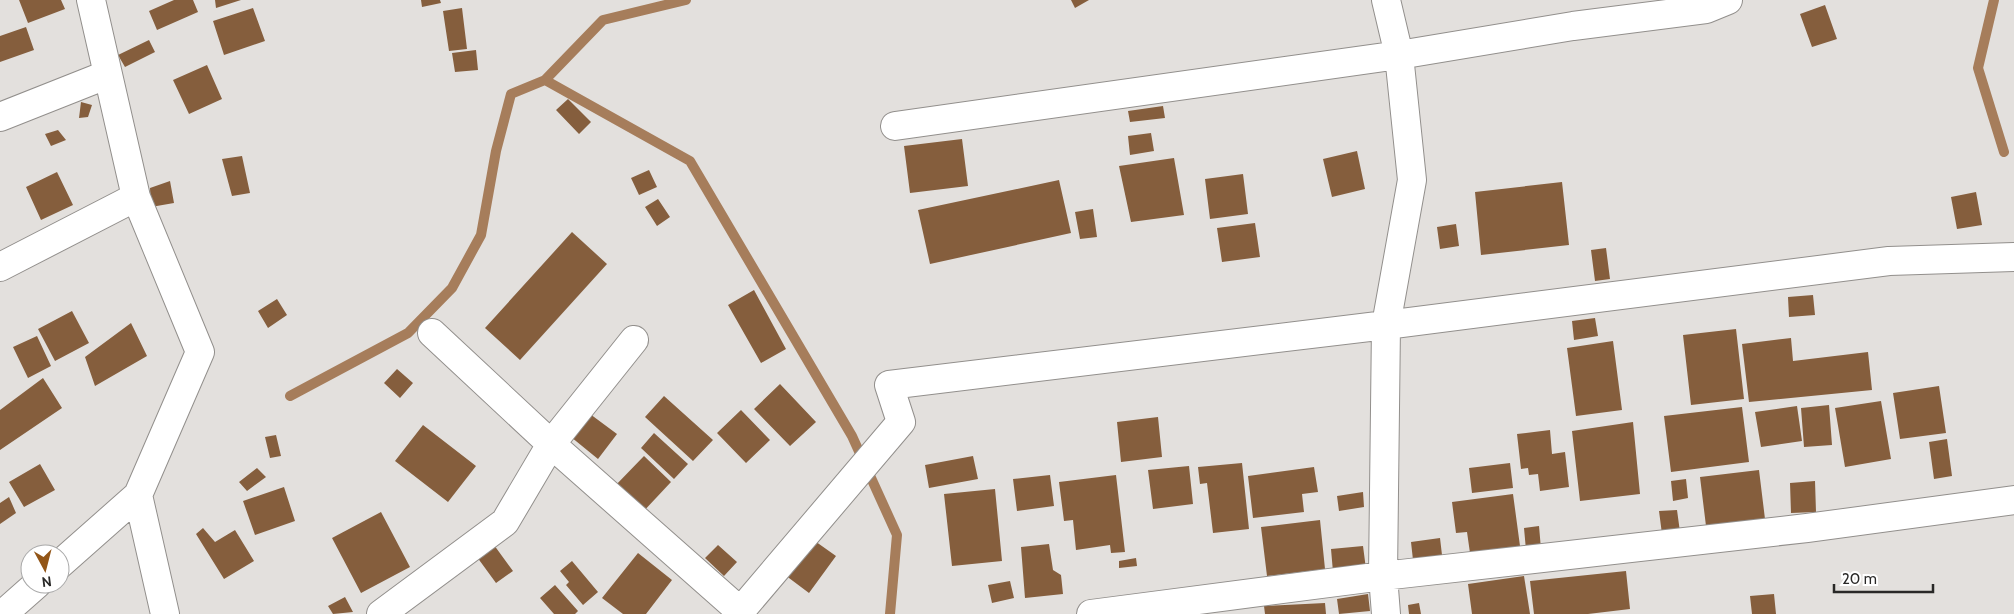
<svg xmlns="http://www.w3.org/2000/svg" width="2014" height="614" font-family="Cabin,sans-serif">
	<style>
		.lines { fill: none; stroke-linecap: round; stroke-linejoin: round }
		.stream { stroke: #a67d5b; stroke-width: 10 }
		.building { fill: #855e3d }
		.street-casing { stroke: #928f8c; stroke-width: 30 }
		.street { stroke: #fff; stroke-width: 28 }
	</style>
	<rect width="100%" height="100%" fill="#e3e0dd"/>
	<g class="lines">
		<!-- stream -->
		<path class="stream" d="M1994 0 1978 68 2004 152
			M545 80 690 161 852 436 897 535 890 614
			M290 396 408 333 452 288 481 235 496 151 511 94 545 80 603 20 686 0"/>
	</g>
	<!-- building -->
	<path class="building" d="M19 0H61L65 9 28 23Z
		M174 0H193L198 12 157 30 149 11Z
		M215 0H241L216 8Z
		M421 0H440L441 3 422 7Z
		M1071 0H1089L1075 8Z
		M1825 5 1837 39 1812 47 1800 14Z
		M253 8 265 41 224 55 213 21Z
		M462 8 467 49 449 51 443 11Z
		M26 27 34 50 0 62V36Z
		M149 40 155 52 125 67 118 55Z
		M476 50 478 70 455 72 452 53Z
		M207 65 222 99 189 114 173 80Z
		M568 99 591 122 579 134 556 110Z
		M81 102 92 105 88 117 79 118Z
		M1163 106 1165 118 1130 122 1128 111Z
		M58 130 66 140 51 146 45 134Z
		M1151 133 1154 151 1130 155 1128 136Z
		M962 139 968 186 910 193 904 146Z
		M1357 151 1365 189 1332 197 1323 159Z
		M242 156 250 193 232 196 222 159Z
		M1174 158 1184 215 1131 222 1119 166Z
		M649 170 657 187 639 195 631 178Z
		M57 172 73 205 41 220 26 187Z
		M1243 174 1248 214 1210 219 1205 179Z
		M1059 180 1071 233 930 264 918 210Z
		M170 181 174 203 151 207 150 188Z
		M1562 182 1569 245 1481 255 1475 192Z
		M1976 192 1982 225 1957 229 1951 197Z
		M658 199 670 217 657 226 645 207Z
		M1093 209 1097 237 1080 239 1075 212Z
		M1255 223 1260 257 1222 262 1217 228Z
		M1456 224 1459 246 1440 249 1437 227Z
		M572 232 607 264 520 360 485 328Z
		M1606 248 1610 279 1595 281 1591 250Z
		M754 290 786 349 761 363 728 305Z
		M1813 295 1815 315 1789 317 1788 297Z
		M277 299 287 315 268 328 258 311Z
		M72 311 89 343 55 361 38 329Z
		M1595 318 1598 336 1574 340 1572 321Z
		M131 323 147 356 95 386 85 357Z
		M1736 329 1744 399 1691 405 1683 335Z
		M37 336 51 366 28 378 13 347Z
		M1791 338 1793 361 1868 352 1872 390 1749 402 1742 344Z
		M1613 341 1622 410 1576 416 1567 348Z
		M397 369 413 383 400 398 384 383Z
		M43 378 62 408 0 450V410Z
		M780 384 816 422 790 446 754 409Z
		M1939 386 1946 433 1900 439 1893 393Z
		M664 396 713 440 693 461 645 417Z
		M1881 401 1891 459 1845 467 1835 408Z
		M1829 405 1832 445 1804 447 1801 408Z
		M1797 406 1802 441 1761 447 1755 412Z
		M1742 407 1749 462 1671 472 1664 416Z
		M741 410 770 440 746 463 717 433Z
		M590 414 617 434 598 459 571 437Z
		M1158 417 1162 457 1121 462 1117 422Z
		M1633 422 1640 494 1580 501 1572 431Z
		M423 425 476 466 448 502 395 461Z
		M1550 430 1552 454 1565 452 1569 487 1540 491 1538 474 1529 475 1528 468 1521 469 1517 434Z
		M654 433 688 464 674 479 641 448Z
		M276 435 281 456 270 458 265 437Z
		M1947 439 1952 476 1934 479 1929 442Z
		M644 456 671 482 641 514 613 488Z
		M973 456 978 479 929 488 925 465Z
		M1242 463 1249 529 1213 533 1207 483 1200 484 1198 467Z
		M1510 463 1513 488 1472 493 1469 468Z
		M40 464 55 490 24 507 9 482Z
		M1189 466 1193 504 1153 509 1148 470Z
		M1314 467 1318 492 1302 494 1304 512 1253 518 1248 476Z
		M257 468 266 477 247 491 239 482Z
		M1759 470 1765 519 1706 526 1700 477Z
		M1050 475 1054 506 1017 511 1013 479Z
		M1116 475 1125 552 1111 553 1110 545 1076 550 1073 520 1064 521 1059 482Z
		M1686 479 1688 498 1673 501 1671 481Z
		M1815 481 1816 512 1791 513 1790 483Z
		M284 487 295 521 255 535 243 501Z
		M995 489 1002 561 952 566 944 494Z
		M1363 492 1364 507 1339 511 1337 496Z
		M1513 494 1520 546 1470 553 1467 532 1456 533 1452 502Z
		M9 497 16 513 0 524V503Z
		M1677 510 1680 532 1662 534 1659 511Z
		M381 512 410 567 361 593 332 538Z
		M1320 520 1325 569 1267 576 1261 527Z
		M1539 526 1541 549 1526 550 1524 528Z
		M203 528 215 542 235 530 254 561 224 579 196 534Z
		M1440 538 1442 555 1413 560 1411 542Z
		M812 539 836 556 809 593 785 575Z
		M1049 544 1053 570 1061 575 1063 594 1025 598 1021 547Z
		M494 545 513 571 496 583 477 557Z
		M718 545 737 562 724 576 705 558Z
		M1363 546 1366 569 1333 572 1331 549Z
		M638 553 672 580 646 614H623L602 598Z
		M1136 558 1137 566 1119 568V561Z
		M572 561 598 592 583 605 566 585 569 582 560 571Z
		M1626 571 1630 609 1588 614H1534L1530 581Z
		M1524 576 1530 614H1472L1468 584Z
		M1010 581 1014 598 992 603 988 585Z
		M555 585 578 611 575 614H554L540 598Z
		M1368 594 1370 611 1339 614 1337 599Z
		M1774 594 1776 614H1752L1750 596Z
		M345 597 353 612 333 614 328 606Z
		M1325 603 1326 614H1265L1264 606Z
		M1419 603 1421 614H1409L1408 605Z"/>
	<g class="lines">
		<defs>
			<path id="street" d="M1386 0 1399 55 1412 180 1386 325 1383 576 1386 614
				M0 117 106 75
				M895 126 1399 55 1573 26 1706 9 1728 0
				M0 267 136 197
				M432 333 551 444 740 611
				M138 495 165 614
				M60 564 138 495 200 352 136 197 91 0
				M3 614 37 584
				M381 614 505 522 551 444 634 340
				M738 614 901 422 889 385 1386 325 1889 261 2014 257
				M1091 614 1383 576 1807 528 2014 500"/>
		</defs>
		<!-- street casing -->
		<use href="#street" class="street-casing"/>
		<!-- street -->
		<use href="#street" class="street"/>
	</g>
	<!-- north arrow -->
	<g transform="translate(45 569) rotate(173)"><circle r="24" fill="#ffffff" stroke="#a9a9a9"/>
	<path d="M0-4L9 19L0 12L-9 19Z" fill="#925517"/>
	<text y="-8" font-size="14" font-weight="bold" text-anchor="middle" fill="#292827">N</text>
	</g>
	<!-- scale -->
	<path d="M1834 584v8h99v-8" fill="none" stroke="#292827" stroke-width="2.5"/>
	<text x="1842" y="584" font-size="15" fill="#292827" stroke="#ffffff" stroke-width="4" paint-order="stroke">20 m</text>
</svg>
